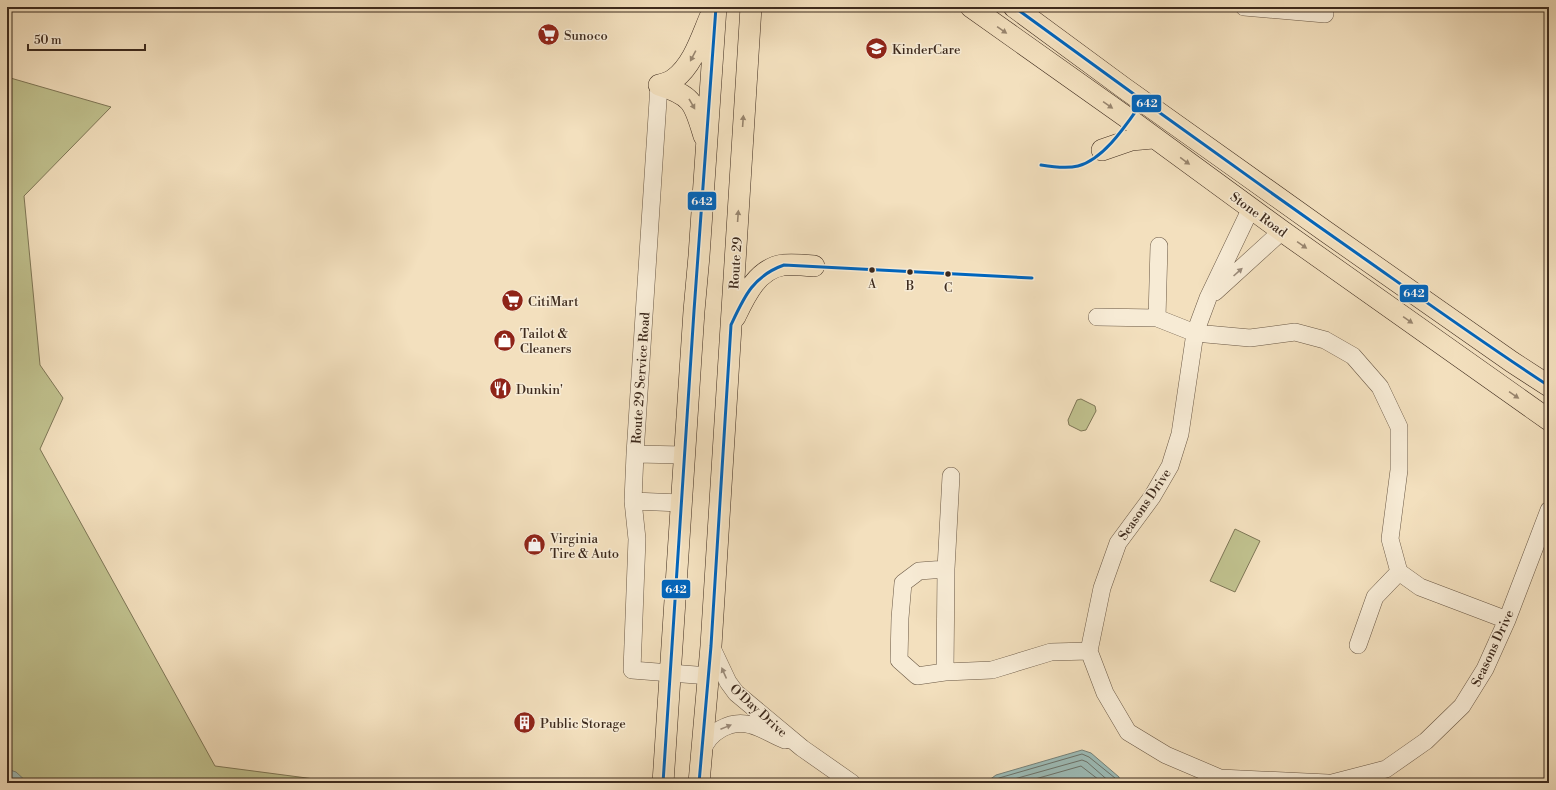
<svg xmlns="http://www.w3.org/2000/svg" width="1556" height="790" font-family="'Libre Bodoni',serif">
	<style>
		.green { fill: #c0c18e; stroke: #7e7656 }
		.water { fill: #9dbcb7; stroke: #778279 }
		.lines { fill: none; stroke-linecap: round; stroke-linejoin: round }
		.shore { stroke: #6d736a; stroke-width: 1 }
		.minor-casing { stroke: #6a5845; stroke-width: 18 }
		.major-casing { stroke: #3d2a1d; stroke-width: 22 }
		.minor { stroke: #f7ebd5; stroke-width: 17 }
		.major { stroke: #f3e0be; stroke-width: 21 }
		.bus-1-casing { stroke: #f7ebd5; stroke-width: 6 }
		.bus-1 { stroke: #0065bd; stroke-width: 3 }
		.oneway { fill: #98856e }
		.oneway2 { fill: #9a8a79 }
		.bus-dot { fill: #3d2a1d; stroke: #f7ebd5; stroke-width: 1.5 }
		.labels { text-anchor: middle; stroke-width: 3; stroke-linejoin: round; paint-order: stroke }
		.bus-label { font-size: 12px; fill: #3d2a1d; stroke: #f7ebd5 }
		.poi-label { font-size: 13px; fill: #3d2a1d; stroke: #f7ebd5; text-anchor: start }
		.street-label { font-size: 13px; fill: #3d2a1d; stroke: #f7ebd5 }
		.line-badge { stroke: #f7ebd5; stroke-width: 1.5 }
		.badge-label { font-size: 11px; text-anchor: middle; font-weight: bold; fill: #fff }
	</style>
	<rect width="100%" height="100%" fill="#f3e0be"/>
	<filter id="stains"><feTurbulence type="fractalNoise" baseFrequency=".005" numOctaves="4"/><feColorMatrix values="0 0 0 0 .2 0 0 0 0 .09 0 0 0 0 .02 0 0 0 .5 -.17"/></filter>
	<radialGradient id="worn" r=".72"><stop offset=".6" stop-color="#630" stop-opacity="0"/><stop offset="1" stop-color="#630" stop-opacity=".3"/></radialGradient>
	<!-- green -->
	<path class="green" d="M7 77 111 107 24 196 40 365 63 398 40 449 215 766 345 783H7Z
		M1081 399 1095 406 1096 411 1086 430 1081 431 1069 425 1068 420 1077 400Z
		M1235 529 1260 541 1235 592 1210 581Z"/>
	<!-- water -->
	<path class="water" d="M1082 750 1091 753 1119 777 1121 783H985L996 775Z
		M7 769 16 772 28 783H7Z"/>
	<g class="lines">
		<!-- shore -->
		<path class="shore" d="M991 783 999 778 1082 754 1089 757 1115 778 1116 783
			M1000 783 1082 760 1087 762 1111 783
			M1021 783 1081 766 1103 783"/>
		<defs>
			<path id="minor" d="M1244 7 1325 14V7
				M659 85 635 454 633 501 637 539 632 670 709 676
				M1251 208 1208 298 1195 333 1180 434 1170 466 1152 497 1118 543 1102 588 1089 651 1105 693 1128 732 1166 755 1220 778 1328 783
				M1159 246 1157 318 1195 333 1250 338 1295 332 1325 340 1353 356 1380 387 1399 427V470L1390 539 1399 572 1420 587 1507 620
				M1215 292 1282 231
				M1097 317 1157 318
				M635 454 684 455
				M633 501 681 503
				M946 569 919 571 903 583 900 618 899 660 917 676 945 672 946 569 951 476
				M1358 645 1375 597 1399 572
				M711 646 728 682 736 693 802 748 852 783
				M945 672 992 670 1051 652 1089 651
				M702 752C708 732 731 719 751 725 763 728 774 736 785 740
				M1332 783 1386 769 1426 741 1462 706 1485 669 1507 620 1549 510"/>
			<path id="major" d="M971 7 1129 119 1282 231 1549 420
				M1014 7 1124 88 1325 231 1512 362 1549 386
				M659 85C664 84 670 82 674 79 693 65 701 38 710 17
				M659 85C694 96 694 104 704 136
				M1102 150 1131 140 1153 138
				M735 317C745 296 757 269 783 265 793 264 804 265 814 266
				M663 783 694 311 699 256 716 7
				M699 783 711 646 751 7"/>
		</defs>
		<!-- minor casing -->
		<use href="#minor" class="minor-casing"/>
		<!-- major casing -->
		<use href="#major" class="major-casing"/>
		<!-- minor -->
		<use href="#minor" class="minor"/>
		<!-- major -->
		<use href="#major" class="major"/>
		<defs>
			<path id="bus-1" d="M1014 7C1130 92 1247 176 1365 259 1426 302 1486 345 1549 386
				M1041 165C1053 167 1066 169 1078 166 1105 159 1128 122 1143 101
				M663 783 694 311 716 7
				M699 783 711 646 731 325C744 297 753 276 784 265L1032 278"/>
		</defs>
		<!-- bus-1 casing -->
		<use href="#bus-1" class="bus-1-casing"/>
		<!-- bus-1 -->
		<use href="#bus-1" class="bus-1"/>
	</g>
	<!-- one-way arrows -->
	<defs><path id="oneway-solid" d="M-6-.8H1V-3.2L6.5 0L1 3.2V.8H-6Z"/></defs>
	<g class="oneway">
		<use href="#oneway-solid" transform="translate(1002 30) rotate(35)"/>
		<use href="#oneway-solid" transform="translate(693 56) rotate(118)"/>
		<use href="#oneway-solid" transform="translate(692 104) rotate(60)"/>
		<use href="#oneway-solid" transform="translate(1108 105) rotate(35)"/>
		<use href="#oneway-solid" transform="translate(743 121) rotate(-86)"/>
		<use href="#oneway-solid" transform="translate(1185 161) rotate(36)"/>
		<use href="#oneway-solid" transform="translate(738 216) rotate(-86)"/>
		<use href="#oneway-solid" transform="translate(1302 245) rotate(35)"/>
		<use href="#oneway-solid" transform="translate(1408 320) rotate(35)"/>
		<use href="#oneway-solid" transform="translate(1514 395) rotate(34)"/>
	</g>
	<g class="oneway2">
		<use href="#oneway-solid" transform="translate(1238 272) rotate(-42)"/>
		<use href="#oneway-solid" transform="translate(724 673) rotate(-114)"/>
		<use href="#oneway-solid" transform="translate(726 727) rotate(-22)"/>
	</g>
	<!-- icons -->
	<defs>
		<symbol id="supermarket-disc" viewBox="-11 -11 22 22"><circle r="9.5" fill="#8f2418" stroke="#f7ebd5"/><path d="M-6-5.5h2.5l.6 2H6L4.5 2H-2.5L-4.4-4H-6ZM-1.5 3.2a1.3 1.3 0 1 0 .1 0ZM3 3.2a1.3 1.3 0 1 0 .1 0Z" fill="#fff"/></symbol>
		<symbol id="school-disc" viewBox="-11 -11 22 22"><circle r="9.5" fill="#8f2418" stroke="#f7ebd5"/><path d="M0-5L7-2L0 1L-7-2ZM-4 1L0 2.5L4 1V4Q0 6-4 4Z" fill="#fff"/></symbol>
		<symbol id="shop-disc" viewBox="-11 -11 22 22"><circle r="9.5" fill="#8f2418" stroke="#f7ebd5"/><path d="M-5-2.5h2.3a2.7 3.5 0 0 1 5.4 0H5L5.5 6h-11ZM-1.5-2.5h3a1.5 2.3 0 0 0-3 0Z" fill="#fff"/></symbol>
		<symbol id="restaurant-disc" viewBox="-11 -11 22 22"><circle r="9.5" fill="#8f2418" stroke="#f7ebd5"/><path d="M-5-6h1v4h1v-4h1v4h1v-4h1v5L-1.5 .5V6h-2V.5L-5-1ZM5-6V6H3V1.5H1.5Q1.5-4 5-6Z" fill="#fff"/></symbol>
		<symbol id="building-disc" viewBox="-11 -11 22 22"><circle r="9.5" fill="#8f2418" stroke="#f7ebd5"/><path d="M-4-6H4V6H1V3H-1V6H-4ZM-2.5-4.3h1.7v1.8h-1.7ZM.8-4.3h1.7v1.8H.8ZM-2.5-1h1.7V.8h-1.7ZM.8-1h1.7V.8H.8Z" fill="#fff"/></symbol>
	</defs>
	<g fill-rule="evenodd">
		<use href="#supermarket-disc" x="536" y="22" width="25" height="25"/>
		<use href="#school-disc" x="864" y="36" width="25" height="25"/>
		<use href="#supermarket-disc" x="500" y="288" width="25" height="25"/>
		<use href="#shop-disc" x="492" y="328" width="25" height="25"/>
		<use href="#restaurant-disc" x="488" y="376" width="25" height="25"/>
		<use href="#shop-disc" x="522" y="532" width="25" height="25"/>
		<use href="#building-disc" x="512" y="710" width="25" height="25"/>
	</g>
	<!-- markers -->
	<g class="bus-dot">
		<circle cx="872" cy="270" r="3.5"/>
		<circle cx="910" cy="272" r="3.5"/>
		<circle cx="948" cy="274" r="3.5"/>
	</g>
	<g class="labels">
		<!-- bus labels -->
		<g class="bus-label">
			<text x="872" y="288">A</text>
			<text x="910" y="290">B</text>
			<text x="948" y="292">C</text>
		</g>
		<!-- poi labels -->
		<g class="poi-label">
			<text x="564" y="40">Sunoco</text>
			<text x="892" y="54">KinderCare</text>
			<text x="528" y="306">CitiMart</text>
			<text x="520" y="338">Tailot &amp;<tspan x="520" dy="15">Cleaners</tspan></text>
			<text x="516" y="394">Dunkin'</text>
			<text x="550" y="543">Virginia<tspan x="550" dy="15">Tire &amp; Auto</tspan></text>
			<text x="540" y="728">Public Storage</text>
		</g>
		<!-- street labels -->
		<g class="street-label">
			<text transform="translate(1259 214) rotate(36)" y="5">Stone Road</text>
			<text transform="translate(735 263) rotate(-86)" y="5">Route 29</text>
			<text transform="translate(640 378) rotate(-86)" y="5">Route 29 Service Road</text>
			<text transform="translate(1144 504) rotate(-56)" y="5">Seasons Drive</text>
			<text transform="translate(1492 648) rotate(-65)" y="5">Seasons Drive</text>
			<text transform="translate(759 710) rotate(42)" y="5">O'Day Drive</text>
		</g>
	</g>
	<g class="line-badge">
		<rect x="1131" y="94" width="31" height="19" rx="4" fill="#0065bd"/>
		<rect x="687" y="191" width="30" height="20" rx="4" fill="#0065bd"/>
		<rect x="1399" y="284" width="30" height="19" rx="4" fill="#0065bd"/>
		<rect x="661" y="579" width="30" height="20" rx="4" fill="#0065bd"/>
	</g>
	<g class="badge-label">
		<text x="1147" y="107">642</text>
		<text x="702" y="205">642</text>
		<text x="1414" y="297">642</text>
		<text x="676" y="593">642</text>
	</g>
	<!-- margin -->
	<rect width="1556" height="790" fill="none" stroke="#f3e0be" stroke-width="24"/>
	<rect x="8" y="8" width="1540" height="774" fill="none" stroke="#3d2a1d" stroke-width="2"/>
	<rect x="12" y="12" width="1532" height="766" fill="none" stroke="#3d2a1d"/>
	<!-- scale -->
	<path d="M28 44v6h117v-6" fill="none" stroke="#3d2a1d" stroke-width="2"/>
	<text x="34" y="44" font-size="12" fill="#3d2a1d" stroke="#f7ebd5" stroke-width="3" paint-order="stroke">50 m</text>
	<rect width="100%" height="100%" filter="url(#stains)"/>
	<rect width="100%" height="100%" fill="url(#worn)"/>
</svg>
